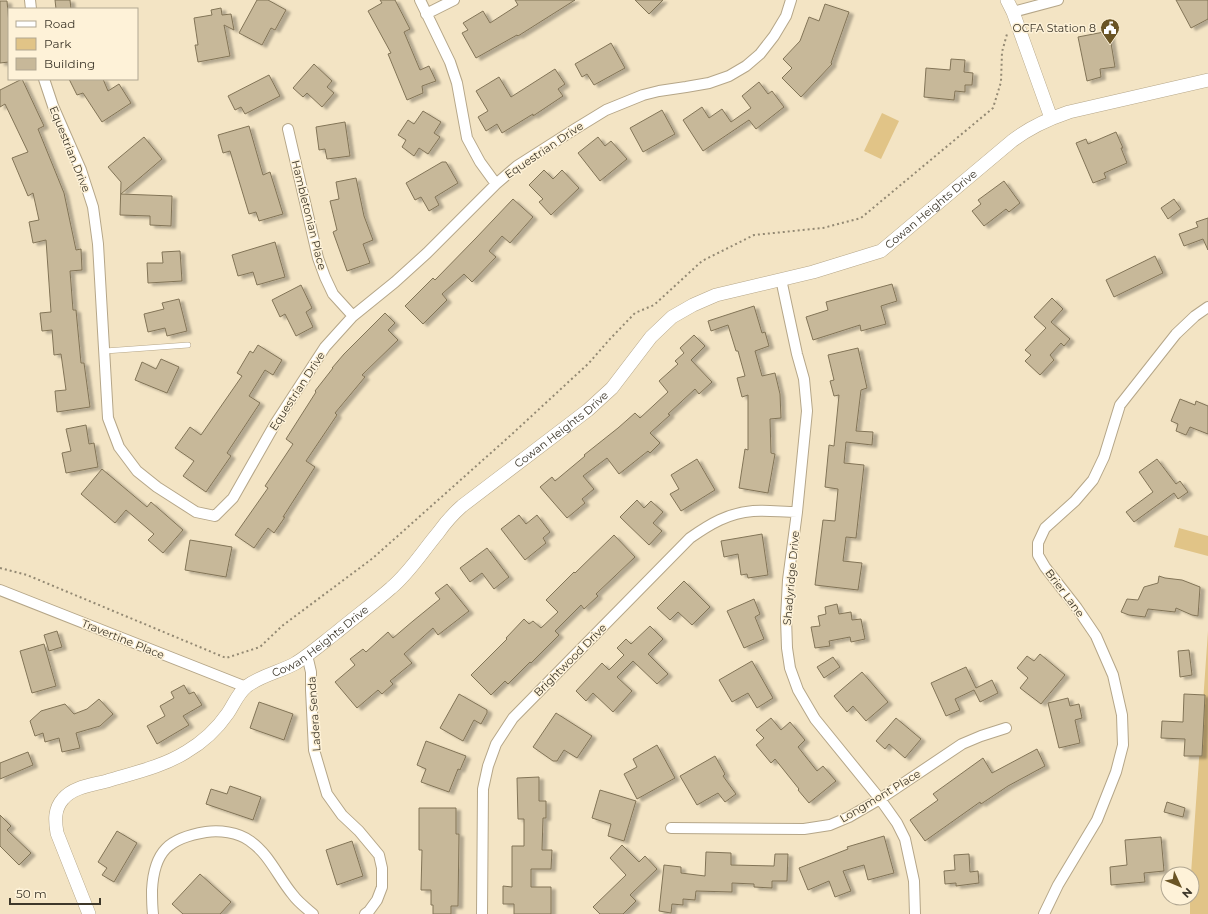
<svg xmlns="http://www.w3.org/2000/svg" width="1208" height="914" font-family="Montserrat,sans-serif">
	<style>
		.green { fill: #e1c487 }
		.building { fill: #c7b899; stroke: #827457; filter: url(#shadow) }
		.lines { fill: none; stroke-linecap: round; stroke-linejoin: round }
		.service-casing { stroke: #b5a688; stroke-width: 6 }
		.minor-casing { stroke: #b5a688; stroke-width: 12 }
		.tertiary-casing { stroke: #b5a688; stroke-width: 14 }
		.path { stroke: #938973; stroke-width: 2; stroke-dasharray: 2 3; stroke-linecap: butt }
		.service { stroke: #fff; stroke-width: 5 }
		.minor { stroke: #fff; stroke-width: 10 }
		.tertiary { stroke: #fff; stroke-width: 13 }
		.labels { text-anchor: middle; stroke-width: 3; stroke-linejoin: round; paint-order: stroke }
		.poi-label { font-size: 11px; fill: #3d372a; stroke: #fef2d8; text-anchor: end }
		.street-label { font-size: 11px; fill: #3d372a; stroke: #fef2d8 }
	</style>
	<defs>
		<filter id="shadow"><feDropShadow dx="4.5" dy="2.5" stdDeviation="1" flood-color="#0004"/></filter>
	</defs>
	<rect width="100%" height="100%" fill="#f3e4c4"/>
	<!-- green -->
	<path class="green" d="M882 113 899 121 881 159 864 151Z
		M1179 528 1208 536V556L1174 547Z
		M1208 631V914H1190V898H1192L1191 874Z"/>
	<!-- building -->
	<path class="building" d="M55 0H70L71 9H56Z
		M257 0H268L286 10 275 30 271 28 262 45 239 33Z
		M380 0H395L410 29 404 32 420 70 429 66 436 81 422 86 423 93 407 100 388 54 391 53 368 11 382 3Z
		M515 0H575L518 36 517 35 476 58 462 33 468 30 463 23 483 11 490 23 518 5Z
		M635 0H663L649 14Z
		M1176 0H1208V19L1191 28Z
		M0 1H7L9 24V62L0 63Z
		M825 4 849 12 831 63 832 64 801 97 782 78 792 68 783 59 800 41 809 17 819 21Z
		M221 8 222 15 231 14 234 30 224 25 230 56 198 62 195 45H198L194 18 212 15 211 10Z
		M1109 31 1115 67 1100 69 1101 77 1087 81 1078 37Z
		M611 43 625 68 594 85 587 74 582 77 575 64Z
		M951 59 965 60 964 72 973 73 972 85H965V92L955 91 954 100 924 97 926 68 950 70Z
		M314 64 332 81 327 87 334 93 322 107 307 93 303 97 293 88Z
		M555 69 565 84 558 89 563 96 533 116V114L502 133 497 124 486 131 478 117 488 111 476 91 499 77 511 97Z
		M269 75 280 96 245 114 241 107 235 110 228 96Z
		M22 79 44 126 38 129 64 193 76 250 81 249 82 270 70 271 73 310H76L81 363H84L90 407 57 412 55 391 66 390 61 354 54 355 52 330 42 331 40 313 51 312 46 240 33 243 29 222 39 220 33 193 28 196 12 158 28 152 5 104 0 107V90Z
		M69 79H103L108 91 119 84 131 103 102 122 83 93 77 95Z
		M759 82 768 94 772 91 784 107 756 129 749 120 703 151 683 120 702 107 709 118 722 109 731 122 751 108 742 96Z
		M662 110 675 134 643 152 630 128Z
		M423 111 441 122 434 133 440 137 428 154 419 148 414 156 402 147 406 140 398 135 408 120 414 124Z
		M345 122 350 156 327 159 325 149 319 150 316 127Z
		M249 126 263 175 270 172 283 214 259 221 256 212 249 214 230 151 223 153 218 135Z
		M1116 132 1123 148H1121L1127 163 1104 173 1106 178 1093 183 1076 143 1086 139 1088 144Z
		M144 137 162 159 121 194 172 196 171 226 150 225V216L120 215 121 182 108 167Z
		M598 137 605 146 611 141 627 159 600 181 578 153Z
		M442 162H446L458 183 435 197 439 205 429 211 421 197 415 200 406 183Z
		M544 170 553 179 562 170 579 188 551 215 539 202 543 199 529 185Z
		M356 178 364 216 373 240 363 244 370 263 347 271 333 232 337 230 330 201 339 199 336 182Z
		M1004 181 1020 203 1009 212 1006 209 984 226 972 211 981 204 978 200Z
		M513 199 533 217 510 243 502 236 489 251 496 257 472 282 464 274 442 294 447 300 423 324 405 306 433 278 435 280 476 238Z
		M1174 199 1181 209 1168 219 1161 208Z
		M1208 218V250L1203 239 1184 246 1179 234 1198 227 1196 222Z
		M275 242 285 277 257 285 253 272 238 276 232 255Z
		M180 251 182 281 148 283 147 263H163L162 252Z
		M1155 256 1163 273 1114 297 1106 280Z
		M892 284 897 301 881 306 886 324 861 331 860 325 813 340 806 317 828 310 826 302Z
		M301 285 312 308 306 312 313 327 296 336 285 314 280 317 272 300Z
		M1052 298 1063 309 1051 322 1070 339 1064 346 1061 343 1050 355 1054 360 1040 375 1025 361 1031 355 1025 350 1046 328 1034 317Z
		M179 299 187 331 167 336 165 328 148 332 144 314 164 309 162 303Z
		M754 306 762 333 765 332 769 346 755 351 762 376 775 373 780 394 781 418 770 419 771 453 775 454 768 493 739 488 745 449 748 450V395L742 397 737 378 745 376 738 351H736L728 325 711 331 708 321Z
		M385 313 395 323 388 330 398 340 362 375 365 377 335 413 337 415 306 461 315 467 283 517H285L274 533 268 528 254 548 235 535 268 488 265 486 293 444 286 439 316 392 315 391 333 368H332L344 354Z
		M694 335 705 346 691 360 712 382 699 394 695 389 668 414 670 415 650 433 660 443 650 453 648 451 619 474 607 458 583 476 594 489 582 499 585 503 567 518 540 487 552 477 555 481 585 456 584 455 618 428 635 413 640 418 668 392 659 381 678 364 675 361 684 353 680 348Z
		M258 345 282 360 273 375 265 370 249 396 260 403 227 453 231 456 206 492 183 476 194 461 175 448 190 427 201 435 242 376 237 373 250 351 253 353Z
		M858 348 867 388 861 390 856 431 873 432 872 445 846 442 844 463 864 465 856 538 846 537 843 561 862 563 858 590 815 585 823 520 835 521 838 489 825 487 829 445 834 446 839 395 834 396 830 381 834 380 828 355Z
		M161 359 179 367 167 393 135 380 142 362 156 369Z
		M1180 399 1195 405 1196 401 1208 406V434L1190 427 1186 435 1176 431 1178 424 1171 421Z
		M86 425 89 444 94 443 98 467 66 473 62 453 71 451 66 429Z
		M697 459 715 490 681 511 670 494 679 489 671 475Z
		M1157 459 1176 484 1180 481 1188 492 1178 499 1174 493 1134 522 1126 512 1153 492 1139 472Z
		M102 469 147 507 151 502 183 530 163 553 148 540 154 534 126 510 115 523 81 494Z
		M637 500 644 508 651 501 663 512 653 523 662 531 649 545 620 517Z
		M519 515 526 524 537 515 550 532 543 538 546 543 525 560 501 529Z
		M762 534 768 575 748 578 747 574 741 575 738 554 724 557 721 541Z
		M614 535 635 557 596 594 598 596 584 609 581 605 555 631 559 635 531 663 530 662 508 684 505 681 491 695 471 675 507 639 506 638 524 619 529 624 533 621 541 628 558 612 546 600 574 572 575 573Z
		M190 540 232 547 226 577 185 570Z
		M487 548 509 577 494 589 482 573 470 582 460 568Z
		M1159 576 1165 578 1182 580 1200 587 1198 616 1192 615 1176 608 1175 612 1148 609 1145 617 1129 615 1121 612 1127 599 1138 600 1144 587 1158 583Z
		M684 581 710 607 692 625 678 612 670 620 657 608Z
		M447 584 469 611 438 635 433 628 404 654 412 663 390 681 393 684 382 694 378 690 357 708 335 682 355 665 350 659 363 649 366 652 388 632 393 638 413 621 440 599 435 593Z
		M754 599 760 614 755 617 764 639 744 648 727 611Z
		M837 604 839 614 851 612 852 620 861 619 865 639 851 642 850 637 829 641 830 646 815 648 811 627 820 626 818 616 826 614 825 607Z
		M650 626 663 639 648 654 668 674 657 684 633 661 617 677 632 691 613 712 593 693 586 701 576 691 602 663 609 670 624 655 617 648 626 639 631 644Z
		M57 631 62 647 49 651 44 635Z
		M44 644 56 686 32 693 20 651Z
		M1189 650 1192 675 1180 677 1178 651Z
		M1040 654 1065 675 1041 704 1020 688 1028 678 1017 668 1027 656 1034 661Z
		M833 657 840 667 824 678 817 667Z
		M752 661 773 698 757 708 748 693 732 702 719 680Z
		M966 667 976 688 992 680 998 693 980 702 974 690 955 699 960 710 946 716 931 683Z
		M862 672 888 702 866 721 853 706 847 712 834 696Z
		M184 685 189 694 194 692 202 705 183 716 189 725 157 744 147 726 165 716 160 706 174 698 171 692Z
		M459 694 487 710V713L481 724 474 720 463 741 440 728Z
		M1184 694 1205 695 1202 756H1184L1185 739 1161 738 1162 721 1183 722Z
		M1068 698 1070 706 1079 704 1082 718 1075 720 1080 743 1059 748 1048 703Z
		M99 699 113 714 100 726 76 733 80 748 62 752 59 738 45 742 43 733 35 736 30 721 41 711 65 704 74 714 87 709Z
		M259 702 293 714 284 740 250 728Z
		M556 713 592 736 577 758 564 750 557 761H553L533 747Z
		M771 718 781 730 790 722 805 740 798 747 817 771 823 766 836 781 809 803 798 790 799 789 775 759 771 763 756 745 764 738 756 730Z
		M896 718 921 739 905 758 889 744 885 749 876 741Z
		M426 741 466 756 460 770 458 769 449 792 421 782 426 769 417 765Z
		M657 745 675 778 637 799 624 774 637 767 633 759Z
		M1037 749 1045 766 1008 786 981 804 980 802 925 841 910 820 938 800 933 794 983 758 992 773Z
		M28 752 33 765 0 779V763Z
		M715 756 725 774 723 776 736 794 725 802 718 793 697 805 680 776Z
		M539 777V801H546V818H543L542 850H552L551 869H531V887H551V914H514V904H503V886L512 887V846H524V819H518L517 778Z
		M230 786 261 797 253 820 206 804 211 789 227 794Z
		M600 790 636 801 624 841 608 836 611 824 592 818Z
		M1167 802 1185 808 1183 817 1164 812Z
		M419 808H456V834H459L458 906H451V914H433V905H431V890H421L422 850H419Z
		M0 815 11 826 7 830 31 853 19 865 0 846Z
		M117 831 137 843 114 882 102 875 107 868 98 862Z
		M884 836 894 873 868 880 864 865 843 871 851 891 835 897 829 881 808 890 799 868 848 849 847 847Z
		M1161 837 1164 871 1144 873 1145 882 1111 885 1110 867 1127 865 1125 840Z
		M352 841 363 876 337 885 326 850Z
		M622 845 639 862 645 856 657 869 630 895 636 901 623 914H600L593 907 626 875 610 858Z
		M706 852 731 853V865L774 866 775 854H788L787 881H772V888L754 887V884L732 883V892L696 891 695 900 683 899V905L672 904 671 913 659 911 664 865 681 867V873L705 876Z
		M969 854 970 872 978 871 979 883 956 886V883L945 884 944 871 955 870 954 855Z
		M200 874 231 902 220 914H183L172 904Z"/>
	<g class="lines">
		<defs>
			<path id="service" d="M105 351 188 345"/>
			<path id="minor" d="M30 0 31 9
				M420 0 450 62 457 83 467 138 480 162 496 184
				M1013 12 1058 0
				M426 14 454 0
				M44 79 53 106 81 170 93 207 98 244 108 418 119 447 137 471 157 487 196 512 215 516 233 498 275 424 325 347 353 316 395 282 427 253 496 184 517 166 575 129 606 110 643 95 659 91 686 87 709 83 729 76 746 66 760 54 774 36 786 16 791 0
				M288 129 318 258 325 277 333 294 353 316
				M781 279 797 354 804 379 807 411 797 512 788 580 786 618 787 648 790 668 798 690 815 719 880 799 897 823 905 839 914 881 915 914
				M0 590 246 687
				M307 655 311 672V690L314 750 327 794 342 815 359 831 379 855 382 868V887L377 900 369 911 365 914
				M671 828 804 829 830 825 849 817 880 799 962 744 981 736 1006 728
				M153 914C152 906 152 898 152 890 154 851 169 838 206 832 219 830 238 832 250 841 269 854 278 877 293 895 298 902 306 908 313 914
				M482 914 483 789 488 766 496 744 513 718 690 538C710 524 728 513 753 511 767 510 783 512 797 512
				M1044 914 1058 885 1097 820 1116 772 1123 745 1122 715 1113 675 1096 636 1077 608 1045 567 1038 555V543L1045 528 1075 501 1093 480 1104 457 1120 405 1176 334 1195 316 1208 307"/>
			<g id="tertiary">
				<path d="M1007 0 1013 12 1051 118"/>
				<path id="s1" d="M89 914 57 833C55 821 54 809 63 799 73 787 92 785 107 781 133 773 162 767 186 752 203 742 217 729 228 713 234 704 238 693 247 686 262 675 280 672 296 663 310 654 324 642 337 632 355 617 374 603 391 588 410 572 422 552 438 533 445 523 453 514 462 506L588 410 612 388 651 337 672 317 693 305 716 295 813 272 881 251 1012 141C1030 127 1048 119 1069 112L1208 80"/>
			</g>
		</defs>
		<!-- service casing -->
		<use href="#service" class="service-casing"/>
		<!-- minor casing -->
		<use href="#minor" class="minor-casing"/>
		<!-- tertiary casing -->
		<use href="#tertiary" class="tertiary-casing"/>
		<!-- path -->
		<path class="path" d="M0 568 27 575 226 658 260 647 282 626 373 558 511 435 589 363 609 340 635 313 654 305 702 261 754 235 823 228 861 218 993 108 1001 82 1002 52 1007 34"/>
		<!-- service -->
		<use href="#service" class="service"/>
		<!-- minor -->
		<use href="#minor" class="minor"/>
		<!-- tertiary -->
		<use href="#tertiary" class="tertiary"/>
	</g>
	<!-- icons -->
	<defs>
		<symbol id="civic-pin" viewBox="-11 -11 22 30"><path d="M0 17L-7.5 6A9.5 9.5 0 1 1 7.5 6Z" fill="#6a5424" stroke="#fef2d8"/><path d="M-.6-6.5H3V-4.5H.6V-3L4-1V1h2V6H-6V1h2V-1L-.6-3ZM-1.2 2.5V6h2.4V2.5Z" fill="#fff"/></symbol>
	</defs>
	<g fill-rule="evenodd">
		<use href="#civic-pin" x="1099" y="17" width="22" height="30"/>
	</g>
	<g class="labels">
		<!-- poi labels -->
		<g class="poi-label">
			<text x="1096" y="32">OCFA Station 8</text>
		</g>
		<!-- street labels -->
		<g class="street-label">
			<text transform="translate(70 149) rotate(68)" y="4">Equestrian Drive</text>
			<text transform="translate(544 150) rotate(-34)" y="4">Equestrian Drive</text>
			<text dy="4" stroke="none"><textPath href="#s1" startOffset="1200">Cowan Heights Drive</textPath></text>
			<text transform="translate(309 215) rotate(76)" y="4">Hambletonian Place</text>
			<text transform="translate(297 391) rotate(-57)" y="4">Equestrian Drive</text>
			<text dy="4" stroke="none"><textPath href="#s1" startOffset="756">Cowan Heights Drive</textPath></text>
			<text transform="translate(791 578) rotate(-85)" y="4">Shadyridge Drive</text>
			<text transform="translate(1065 593) rotate(53)" y="4">Brier Lane</text>
			<text transform="translate(123 639) rotate(22)" y="4">Travertine Place</text>
			<text dy="4" stroke="none"><textPath href="#s1" startOffset="433">Cowan Heights Drive</textPath></text>
			<text transform="translate(570 660) rotate(-45)" y="4">Brightwood Drive</text>
			<text transform="translate(314 714) rotate(-94)" y="4">Ladera Senda</text>
			<text transform="translate(880 796) rotate(-31)" y="4">Longmont Place</text>
		</g>
	</g>
	<!-- legend -->
	<rect x="8" y="8" width="130" height="72" fill="#fef2d8" stroke="#b1a792"/>
	<rect x="16" y="21" width="20" height="6" fill="#ffffff" stroke="#b1a792"/>
	<text x="44" y="28" font-size="12" fill="#3d372a">Road</text>
	<rect x="16" y="38" width="20" height="12" fill="#e1c487" stroke="#b1a792"/>
	<text x="44" y="48" font-size="12" fill="#3d372a">Park</text>
	<rect x="16" y="58" width="20" height="12" fill="#c7b899" stroke="#b1a792"/>
	<text x="44" y="68" font-size="12" fill="#3d372a">Building</text>
	<!-- north arrow -->
	<g transform="translate(1180 886) rotate(134)"><circle r="19" fill="#fef2d8" stroke="#b1a792"/>
	<path d="M0-3L7 15L0 10L-7 15Z" fill="#6a5424"/>
	<text y="-6" font-size="11" font-weight="bold" text-anchor="middle" fill="#3d372a">N</text>
	</g>
	<!-- scale -->
	<path d="M10 898v6h90v-6" fill="none" stroke="#3d372a" stroke-width="2"/>
	<text x="16" y="898" font-size="12" fill="#3d372a" stroke="#fef2d8" stroke-width="3" paint-order="stroke">50 m</text>
</svg>
